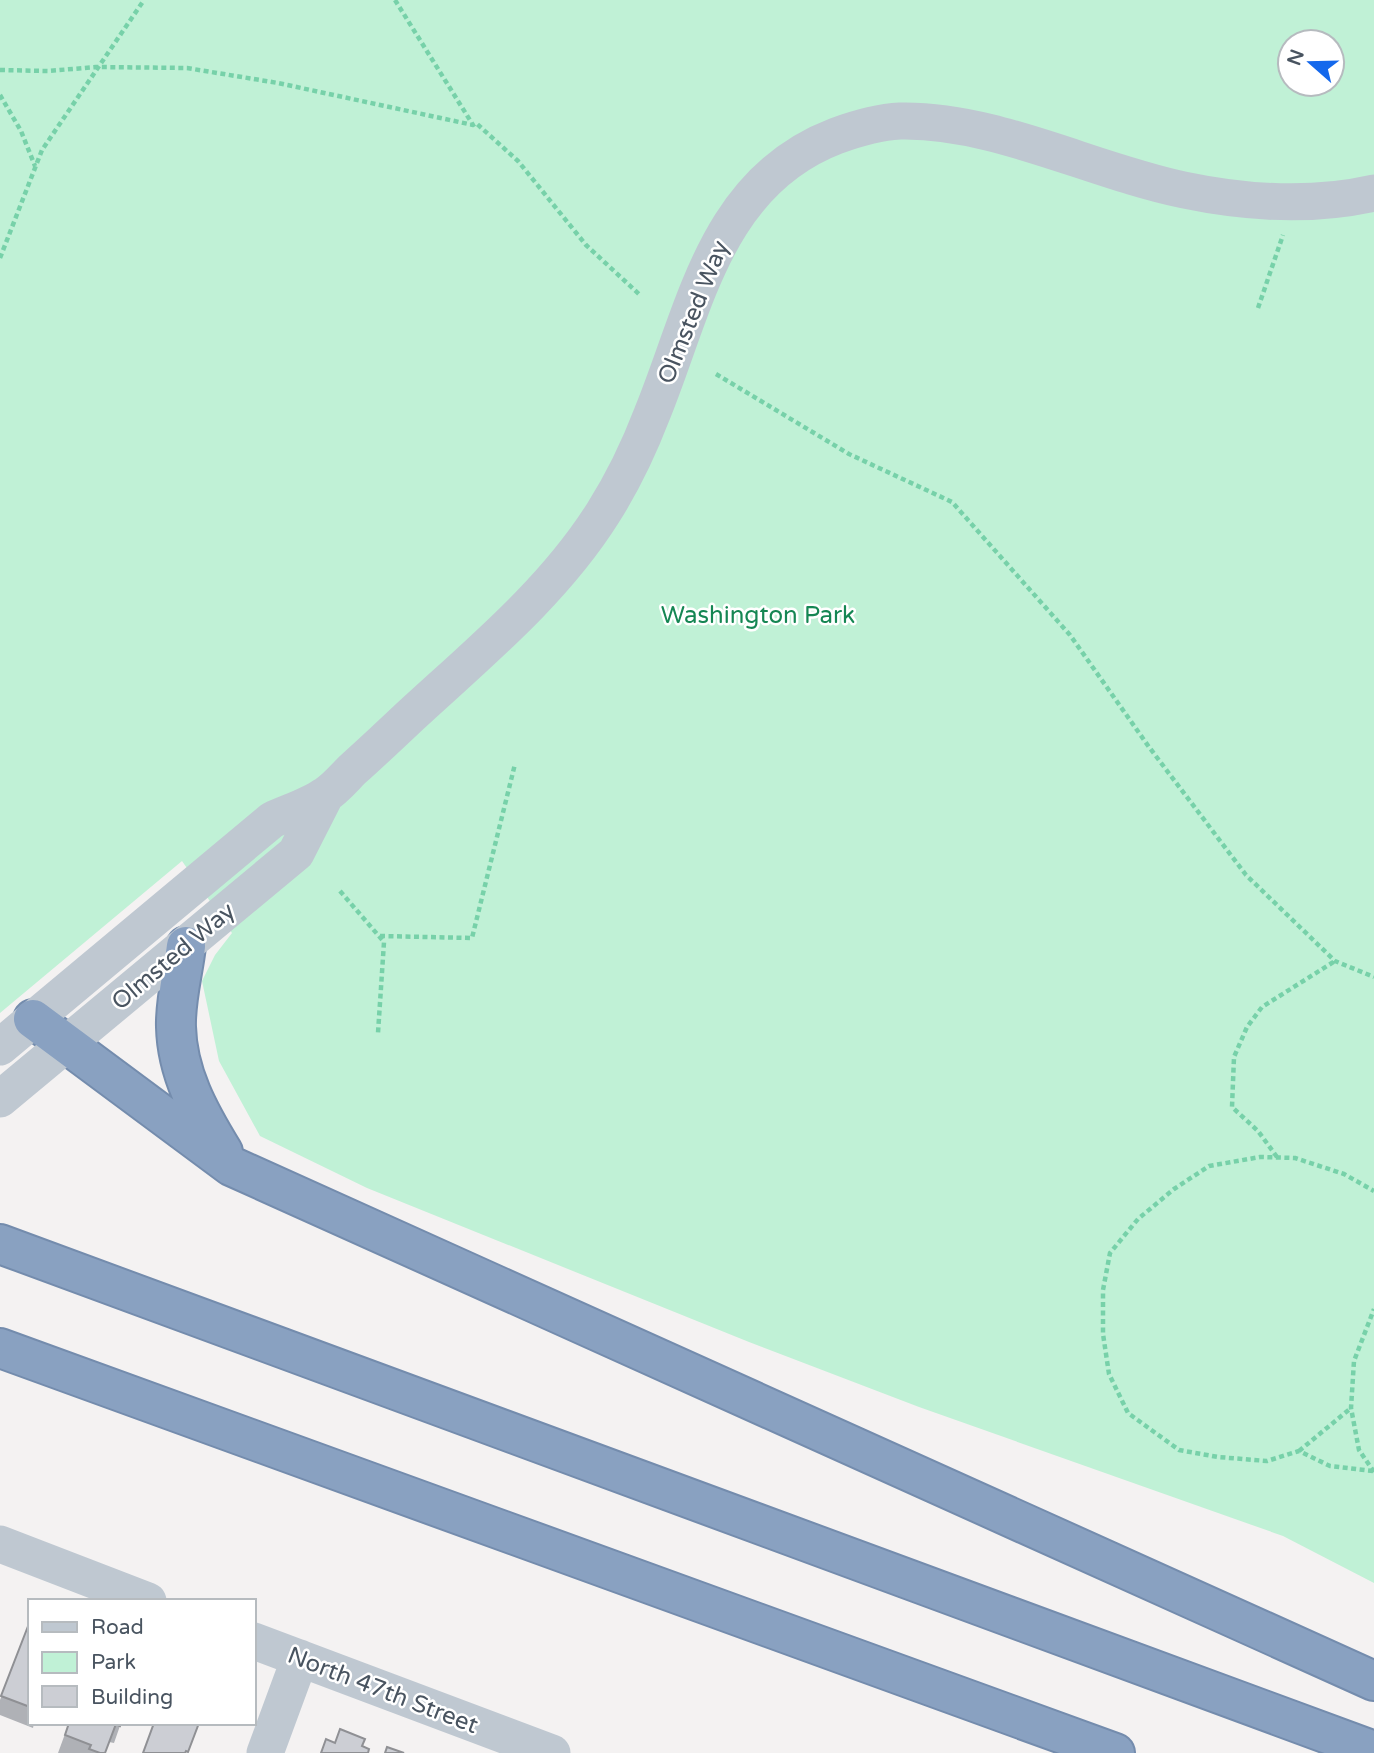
<svg xmlns="http://www.w3.org/2000/svg" width="1374" height="1753" font-family="'Varela Round',sans-serif">
	<style>
		.green { fill: #c0f1d6; fill-rule: evenodd }
		.lines { fill: none; stroke-linecap: round; stroke-linejoin: round }
		.highway-casing { stroke: #748cad; stroke-width: 42 }
		.path { stroke: #77d1a9; stroke-width: 4.5; stroke-dasharray: 5 3.5; stroke-linecap: butt }
		.minor { stroke: #bfc8d1; stroke-width: 37 }
		.highway { stroke: #89a1c1; stroke-width: 38 }
		.wall { fill: #afb1b6 }
		.building { fill: #ccced4; stroke: #8f9094; stroke-width: 2 }
		.labels { text-anchor: middle; stroke-width: 5; stroke-linejoin: round; paint-order: stroke }
		.street-label { font-size: 24px; fill: #495460; stroke: #fff }
		.park-label { font-size: 24px; fill: #158653; stroke: #fff }
	</style>
	<rect width="100%" height="100%" fill="#f4f2f2"/>
	<!-- green -->
	<path class="green" d="M0 0H1374V1583L1283 1536 919 1407 749 1342 367 1188 260 1136 219 1061 202 981 215 955 232 933 182 861 0 1013ZM1290 42H1332V84H1290Z"/>
	<g class="lines">
		<defs>
			<path id="highway" d="M186 946C183 972 175 1001 176 1027 177 1073 199 1113 223 1152
				M33 1019 231 1166 1374 1681
				M0 1244 1374 1751
				M0 1348 1115 1753"/>
		</defs>
		<!-- highway casing -->
		<use href="#highway" class="highway-casing"/>
		<!-- path -->
		<path class="path" d="M395 0 473 125 476 123 518 161 586 245 640 295
			M0 70 48 71 96 67 187 68 278 83 473 125
			M0 95 21 131 35 166
			M0 258 42 150 144 0
			M1258 308 1283 235
			M716 374 849 454 952 502 1070 635 1149 747 1246 875 1335 961 1374 977
			M340 891 384 942 378 1033
			M380 936 472 938 515 764
			M1277 1157 1258 1131 1232 1107 1234 1057 1247 1027 1262 1007 1335 961
			M1299 1451 1351 1408
			M1373 1471 1330 1466 1299 1451 1267 1461 1218 1457 1179 1450 1128 1413 1109 1374 1103 1334V1290L1110 1253 1138 1219 1174 1189 1209 1166 1260 1157 1295 1158 1344 1174 1374 1191
			M1374 1472 1359 1450 1351 1408 1354 1361 1374 1309"/>
		<!-- minor -->
		<path class="minor" d="M0 1047 272 820C289 812 310 806 325 795 335 789 344 778 352 770 370 754 388 737 406 720 475 656 552 594 603 513 622 483 639 448 652 414 695 309 715 182 836 136 855 129 879 122 900 121 994 119 1092 171 1184 190 1246 203 1312 207 1374 193
			M0 1099 296 853 325 796
			M0 1544 148 1601
			M254 1641 552 1753
			M265 1753 300 1658"/>
		<!-- highway -->
		<use href="#highway" class="highway"/>
	</g>
	<!-- wall -->
	<path class="wall" d="M30 1621V1723H34L33 1728 0 1715V1700Z
		M69 1723H121L114 1743 109 1742 105 1753H58Z"/>
	<!-- building -->
	<path class="building" d="M30 1621V1707L1 1696Z
		M69 1723H121L120 1726 116 1724 105 1753H100L89 1749 91 1745 65 1735Z
		M154 1723H199L188 1752 186 1751 185 1753H143Z
		M340 1729 365 1739 362 1746 369 1749 368 1753H321L326 1739 335 1743Z
		M387 1747 404 1753H385Z"/>
	<g class="labels">
		<!-- street labels -->
		<g class="street-label">
			<text transform="translate(693 312) rotate(-68)" y="8">Olmsted Way</text>
			<text transform="translate(173 956) rotate(-40)" y="8">Olmsted Way</text>
			<text transform="translate(383 1690) rotate(21)" y="8">North 47th Street</text>
		</g>
		<!-- park labels -->
		<g class="park-label">
			<text x="758" y="623">Washington Park</text>
		</g>
	</g>
	<!-- legend -->
	<rect x="28" y="1599" width="228" height="126" fill="#ffffff" stroke="#b6bbbf" stroke-width="2"/>
	<rect x="42" y="1622" width="35" height="10" fill="#bfc8d1" stroke="#b6bbbf" stroke-width="2"/>
	<text x="91" y="1634" font-size="21" fill="#495460">Road</text>
	<rect x="42" y="1652" width="35" height="21" fill="#c0f1d6" stroke="#b6bbbf" stroke-width="2"/>
	<text x="91" y="1669" font-size="21" fill="#495460">Park</text>
	<rect x="42" y="1686" width="35" height="21" fill="#ccced4" stroke="#b6bbbf" stroke-width="2"/>
	<text x="91" y="1704" font-size="21" fill="#495460">Building</text>
	<!-- north arrow -->
	<g transform="translate(1311 63) rotate(290)"><circle r="33" fill="#ffffff" stroke="#b6bbbf" stroke-width="2"/>
	<path d="M0-5L12 26L0 18L-12 26Z" fill="#1468ec"/>
	<text y="-10" font-size="19" font-weight="bold" text-anchor="middle" fill="#495460">N</text>
	</g>
</svg>
